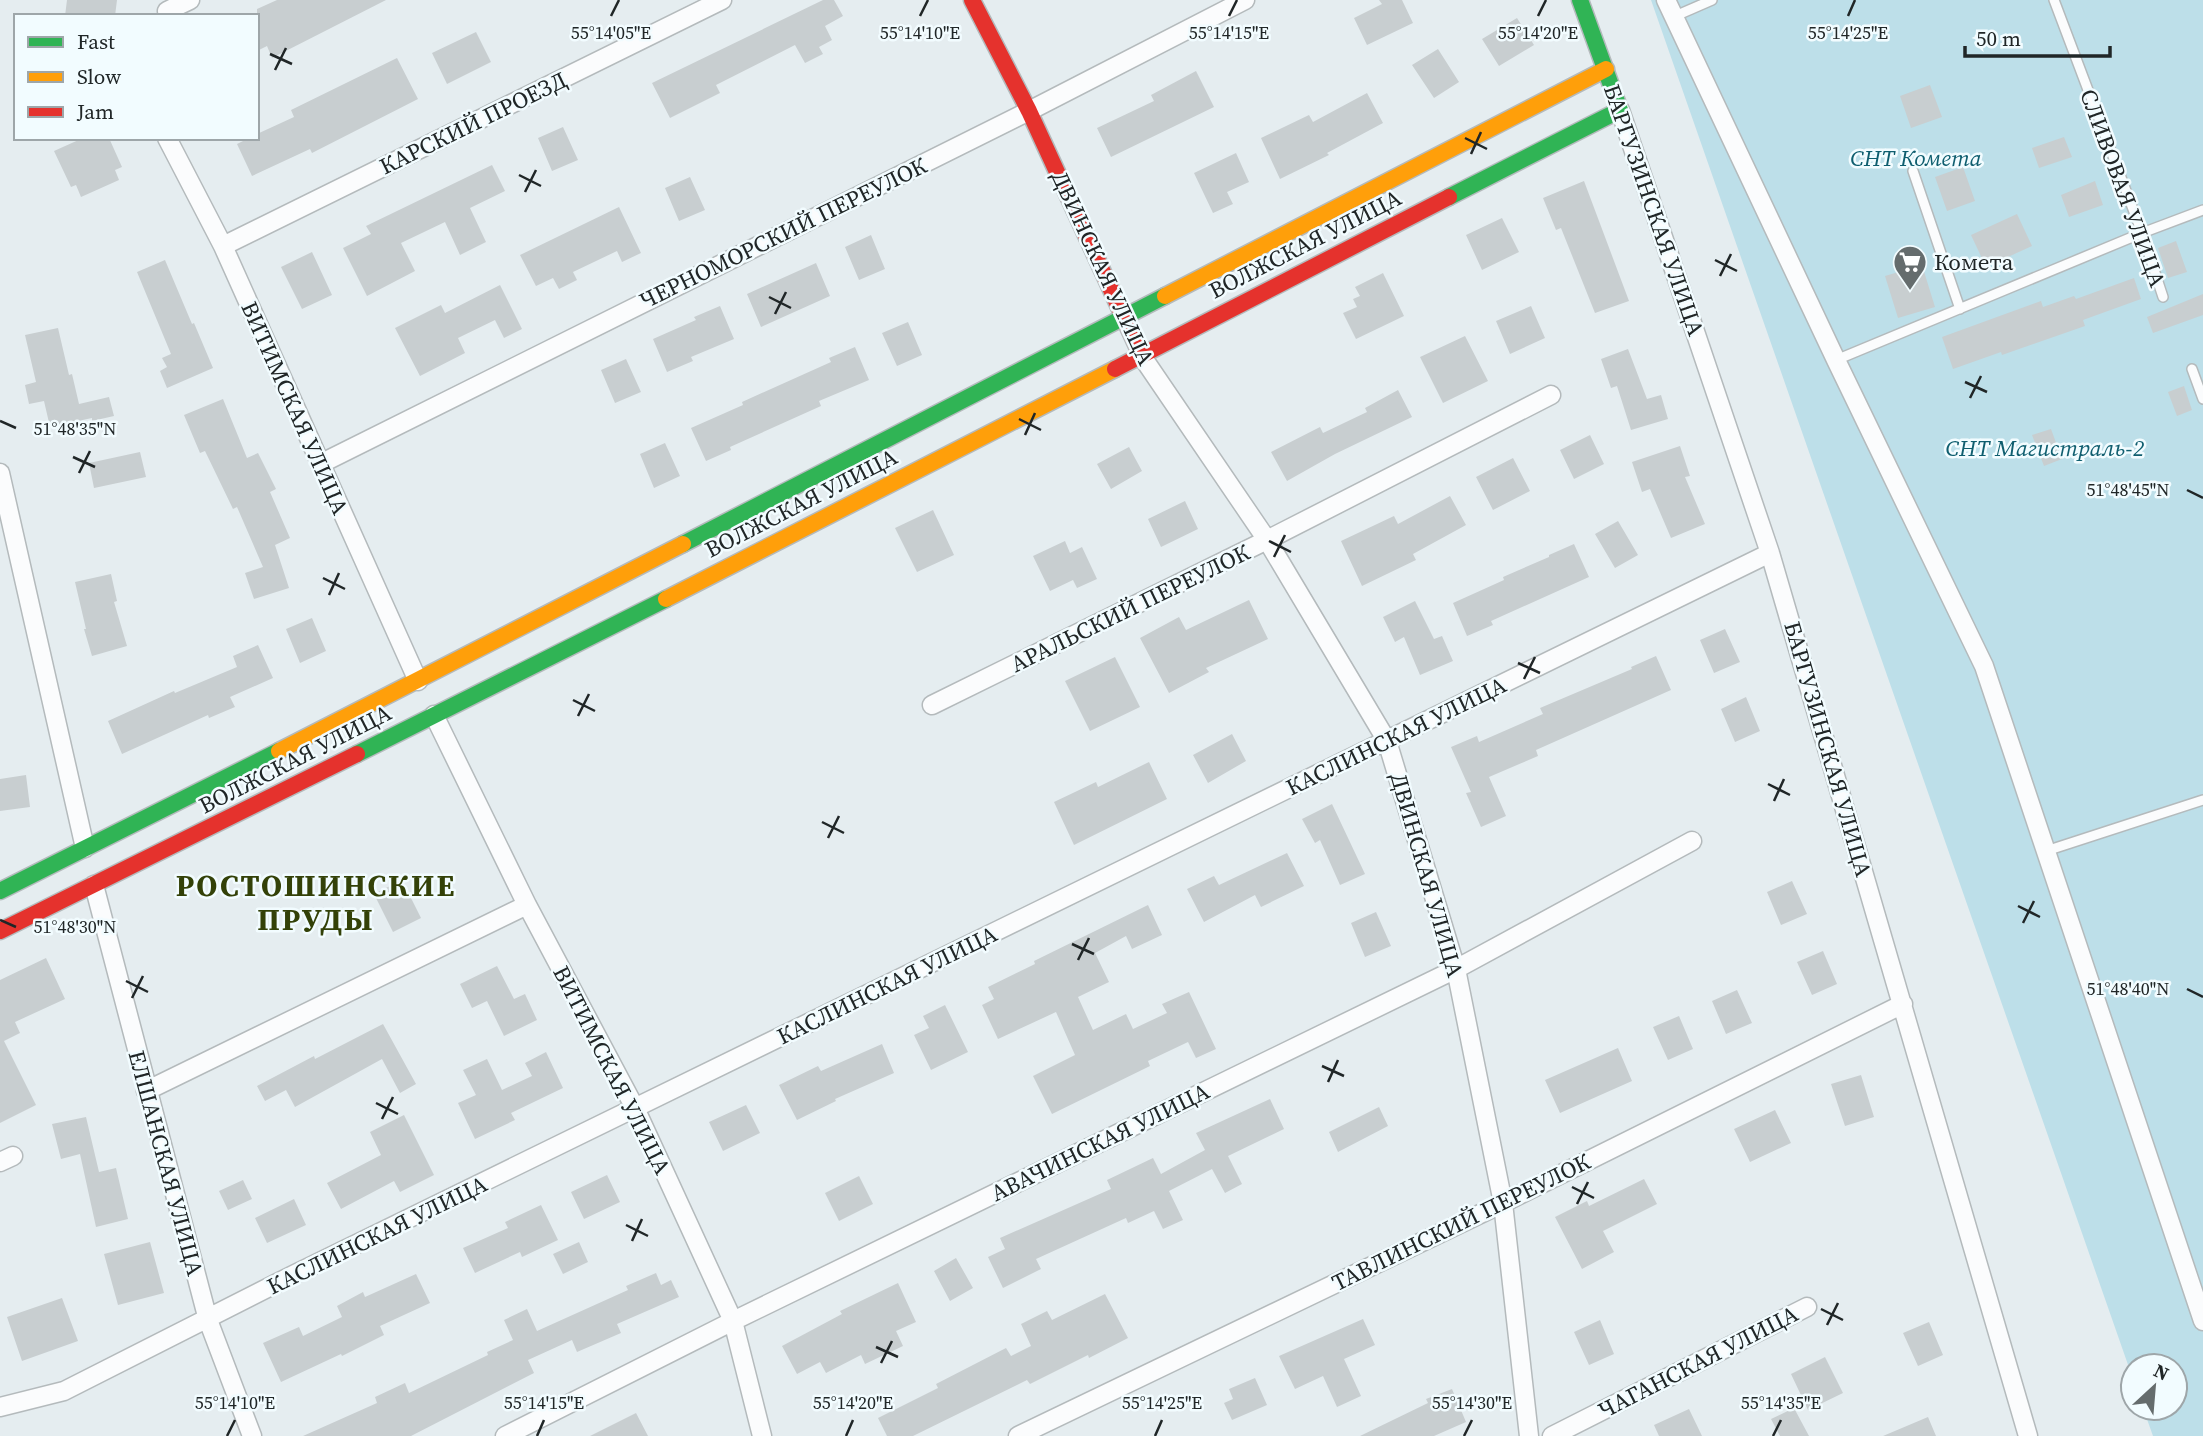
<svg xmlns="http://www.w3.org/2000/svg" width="2203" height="1436" font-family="'Source Serif 4',serif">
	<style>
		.green { fill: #bddfe9 }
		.building { fill: #c8ced0 }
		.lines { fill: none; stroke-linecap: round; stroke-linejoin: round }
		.lane-casing { stroke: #b4babc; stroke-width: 12 }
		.street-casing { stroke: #b4babc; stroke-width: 21 }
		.fast-casing { stroke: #b4babc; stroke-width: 19 }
		.slow-casing { stroke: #b4babc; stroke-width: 19 }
		.jam-casing { stroke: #b4babc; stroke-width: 19 }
		.lane { stroke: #fbfcfd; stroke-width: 9 }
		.street { stroke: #fbfcfd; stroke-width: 18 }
		.fast { stroke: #30b455; stroke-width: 16 }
		.slow { stroke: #ff9f0a; stroke-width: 16 }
		.jam { stroke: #e5322d; stroke-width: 16 }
		.ticks { fill: none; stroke: #202627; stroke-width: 2.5 }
		.labels { text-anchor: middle; stroke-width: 5; stroke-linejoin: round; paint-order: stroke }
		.street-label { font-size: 23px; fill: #202627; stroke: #f2fcff }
		.park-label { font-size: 23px; font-style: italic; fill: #0f5e6f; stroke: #f2fcff }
		.poi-label { font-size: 23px; fill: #202627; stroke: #f2fcff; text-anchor: start }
		.district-label { font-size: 30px; font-weight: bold; letter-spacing: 2px; fill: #334108; stroke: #f2fcff }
		.ticks-label { font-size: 18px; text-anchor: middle; fill: #202627; stroke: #f2fcff; stroke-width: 5; stroke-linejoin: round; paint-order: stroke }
	</style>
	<rect width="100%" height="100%" fill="#e5edf0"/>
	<!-- green -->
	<path class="green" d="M1651 0H2203V1436H2153L2143 1408H2175V1366H2133V1379Z"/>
	<!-- building -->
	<path class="building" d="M67 0H117L115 16H65Z
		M277 0H386L272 58 267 46 257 51V9Z
		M823 0H834L843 16 825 26 832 40 819 47 823 54 805 63 795 45 716 85 720 93 670 118 652 83Z
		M1379 0H1402L1413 23 1367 45 1354 18 1382 4Z
		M1517 18 1534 45 1499 66 1482 39Z
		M476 32 491 62 447 84 432 53Z
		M1438 49 1459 82 1434 98 1412 65Z
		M397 58 418 99 312 153 310 149 252 176 237 144 249 138H257V134L294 117 291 110Z
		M1196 71 1214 107 1111 157 1097 128 1154 101 1151 95Z
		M1930 85 1942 117 1911 128 1900 96Z
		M1367 93 1383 123 1327 153 1329 155 1280 179 1261 138 1309 115 1313 122Z
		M563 127 578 160 552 171 538 138Z
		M2064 137 2072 157 2039 168 2032 148Z
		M83 138H109L122 167 115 170 119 180 81 197 76 185 71 187 54 151Z
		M1236 153 1249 182 1227 192 1233 204 1213 213 1194 173Z
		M492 165 505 191 470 208 486 242 460 255 445 222 401 243 415 271 367 296 343 248 371 234 366 226Z
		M1963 167 1975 201 1947 211 1935 177Z
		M690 177 705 210 679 221 665 188Z
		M1584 181 1629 301 1595 313 1561 228 1556 230 1543 198Z
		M2095 181 2103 205 2069 217 2061 195Z
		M619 207 641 253 622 262 617 251 573 272 577 280 559 289 553 278 536 286 520 255Z
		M2017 214 2032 246 1986 267 1971 235Z
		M1502 218 1519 252 1482 270 1466 235Z
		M871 235 885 269 859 280 845 247Z
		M2176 241 2187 272 2168 278 2158 248Z
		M312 252 332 295 302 309 281 267Z
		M165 260 192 324 194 323 213 368 167 388 160 371 167 367 162 358 171 354 137 272Z
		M816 263 830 296 761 327 747 294Z
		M1922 265 1935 307 1898 318 1885 276Z
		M1383 273 1404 316 1356 339 1343 313 1357 307 1353 299 1360 296 1355 287Z
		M2134 278 2141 299 2083 320 2085 326 2002 355 2001 352 1953 369 1942 337 2041 301 2043 307 2074 296 2076 299Z
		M500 285 522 329 504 338 495 320 458 338 465 353 420 376 395 328 441 305 445 313Z
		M2203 294V315L2153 333 2147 317Z
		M720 306 734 339 691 357 693 361 667 372 653 339 696 320 694 317Z
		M1531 306 1545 338 1510 354 1496 321Z
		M908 322 922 355 897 366 882 333Z
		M58 328 69 375 72 374 79 404 109 397 114 416 92 421V418L50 427 44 401 29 404 25 385 36 382 25 335Z
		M1465 336 1488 381 1443 403 1420 357Z
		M855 347 869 380 819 401 821 406 730 447 731 450 706 461 691 428 743 405 742 402 831 362 829 358Z
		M1628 349 1647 399 1661 395 1668 419 1631 430 1617 386 1611 388 1601 359Z
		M626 359 641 392 615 403 601 370Z
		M2184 386 2192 410 2177 416 2168 392Z
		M1398 390 1412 417 1335 454 1287 481 1271 452 1320 427 1323 433 1367 412 1365 408Z
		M223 399 247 458 258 453 276 489 270 492 290 538 275 545 289 588 254 599 245 573 263 567 237 507 233 509 205 451 200 453 184 415Z
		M2051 429 2062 459 2044 466 2032 435Z
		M1590 435 1604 464 1574 479 1560 450Z
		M665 443 680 476 654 488 640 454Z
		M1680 446 1690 476 1685 477 1705 524 1671 538 1650 489 1642 492 1632 462Z
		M1129 447 1142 471 1111 489 1097 464Z
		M140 452 146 477 94 488 89 463Z
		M1513 458 1530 491 1493 510 1476 477Z
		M1450 496 1466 525 1413 554 1416 560 1362 586 1341 541 1394 516 1398 524Z
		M1185 501 1198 529 1161 547 1148 519Z
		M933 510 954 555 917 572 895 528Z
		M1618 521 1638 555 1615 568 1595 534Z
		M1065 541 1070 553 1082 547 1097 579 1077 588 1073 580 1050 591 1033 556Z
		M1574 544 1589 577 1491 621 1493 625 1467 636 1453 603 1504 580 1503 577 1549 557V555Z
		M111 574 117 601 114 602 127 646 92 656 84 629H86L75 582Z
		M1249 600 1268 639 1206 668 1209 672 1169 693 1140 638 1179 617 1186 630Z
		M1415 601 1434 639 1442 636 1453 661 1420 675 1404 637 1395 642 1383 617Z
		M312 618 326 651 300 663 286 629Z
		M1725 629 1740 662 1714 673 1700 640Z
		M258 645 273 678 230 697 235 707 209 718 208 715 122 754 108 721 174 691 175 693 237 667 233 656Z
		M1656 656 1671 690 1536 750 1538 756 1489 777 1506 816 1481 827 1466 793 1471 792 1451 747 1477 736 1479 742 1543 714 1540 708 1632 669 1631 667Z
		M1115 657 1140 707 1090 731 1065 681Z
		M1746 697 1760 731 1735 742 1721 709Z
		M1232 734 1246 761 1208 783 1193 755Z
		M1149 762 1167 799 1074 845 1054 802 1096 782 1098 787Z
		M26 775 30 807 0 811V779Z
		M1332 804 1365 874 1340 885 1320 840 1315 843 1302 819Z
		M1287 853 1304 886 1261 907 1255 895 1204 922 1187 889 1214 876 1219 885Z
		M402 880 421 918 393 932 374 894Z
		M1792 881 1807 914 1781 925 1767 892Z
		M1148 905 1162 935 1132 949 1126 936 1095 953 1109 982 1078 997 1093 1030 1126 1014 1133 1029 1167 1013 1162 1004 1189 992 1216 1049 1196 1058 1188 1042 1148 1061 1150 1066 1052 1114 1033 1076 1075 1055 1056 1012 998 1039 982 1005 994 999 988 987 1035 964 1034 961Z
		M1376 912 1391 946 1365 957 1351 923Z
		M1823 951 1837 984 1812 995 1797 962Z
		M46 958 65 999 15 1022 20 1033 4 1041 36 1105 0 1123V980Z
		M497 966 514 999 525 994 537 1020 504 1036 487 1001 472 1008 460 984Z
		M1737 990 1752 1023 1726 1034 1712 1001Z
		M945 1005 968 1052 931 1070 914 1035 929 1028 923 1016Z
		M1679 1016 1693 1049 1668 1060 1653 1027Z
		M383 1024 416 1084 400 1093 382 1059 295 1107 286 1090 265 1101 257 1086 314 1056 315 1059Z
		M882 1044 894 1073 835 1099 836 1101 797 1120 779 1085 818 1066 821 1071Z
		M1618 1048 1632 1081 1560 1113 1545 1080Z
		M546 1052 563 1088 511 1113 515 1120 475 1139 458 1103 476 1095 463 1070 487 1059 502 1090 532 1076 525 1063Z
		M1861 1075 1874 1117 1845 1126 1831 1084Z
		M1270 1099 1284 1129 1228 1156 1242 1184 1225 1193 1212 1169 1169 1191 1183 1220 1163 1229 1154 1211 1128 1223 1126 1218 1036 1259 1041 1269 1003 1288 988 1257 1005 1249 1000 1238 1111 1189 1107 1180 1153 1158 1161 1174 1205 1150 1196 1133Z
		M746 1105 760 1133 723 1151 709 1122Z
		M1379 1107 1388 1126 1338 1152 1329 1132Z
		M1775 1110 1791 1143 1750 1162 1734 1129Z
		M404 1115 434 1175 400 1192 394 1181 341 1209 327 1183 381 1155 370 1132Z
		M86 1117 99 1172 116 1168 128 1219 96 1227 80 1154 61 1159 52 1124Z
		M607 1175 620 1202 584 1219 571 1192Z
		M859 1176 873 1204 839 1221 825 1193Z
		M1644 1179 1657 1204 1603 1231 1614 1252 1582 1269 1555 1217 1587 1201 1589 1206Z
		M243 1180 252 1199 228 1210 219 1191Z
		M294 1199 306 1225 267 1243 255 1218Z
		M541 1205 558 1240 522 1257 520 1252 475 1273 463 1248 508 1228 505 1222Z
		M150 1242 164 1293 118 1305 104 1254Z
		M579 1242 588 1262 563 1274 553 1254Z
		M956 1258 973 1288 950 1301 934 1271Z
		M656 1273 661 1285 671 1280 679 1297 617 1324 621 1333 577 1352 572 1340 528 1360 534 1373 411 1436H303L377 1403 375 1397 405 1383 409 1393 488 1355 487 1352 513 1340 504 1320 527 1309 537 1331 628 1290 626 1286Z
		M416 1274 430 1303 380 1326 384 1335 342 1356 341 1354 281 1382 263 1343 299 1327 303 1336 342 1317 337 1306 363 1292 365 1297Z
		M898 1283 916 1322 896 1331 903 1346 865 1364 861 1355 826 1373 820 1362 797 1374 782 1346 842 1314 840 1311Z
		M1105 1294 1128 1338 1089 1358 1088 1355 1030 1384 1027 1380 913 1436H887L878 1418 938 1388 936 1384 1006 1348 1011 1356 1031 1346 1021 1324 1047 1311 1052 1320Z
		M62 1298 78 1341 22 1361 7 1317Z
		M1363 1319 1375 1345 1344 1359 1361 1396 1337 1407 1323 1376 1295 1389 1279 1356Z
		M1600 1320 1614 1354 1589 1365 1574 1332Z
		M1929 1322 1943 1355 1918 1366 1903 1333Z
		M1825 1357 1843 1393 1808 1410 1791 1374Z
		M1255 1378 1267 1405 1232 1420 1224 1403 1233 1399 1229 1389Z
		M1452 1389 1466 1422 1434 1436H1360L1428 1403 1426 1399Z
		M1794 1408 1809 1436H1780L1771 1419Z
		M1689 1409 1702 1436H1659L1654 1425Z
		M636 1413 648 1436H590Z
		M1928 1417 1936 1436H1883Z"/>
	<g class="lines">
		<defs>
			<path id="lane" d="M2054 0 2142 233 2163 297
				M1673 17 1712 0
				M1913 171 1960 309
				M1836 360 2142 233 2203 210
				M2192 369 2203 399
				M2046 851 2203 800"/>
			<path id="street" d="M1666 0 1836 360 1984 666 2203 1321
				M167 11 190 0
				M1620 110 1770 553 2028 1436
				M167 138 223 246 418 681
				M223 246 722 0
				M1141 355 1267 540 1387 741 1456 969 1503 1203 1529 1436
				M320 464 1029 111 1245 0
				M0 473 85 848
				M932 705 1267 540 1551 395
				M434 715 527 905 635 1108 733 1321 762 1436
				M94 885 208 1320 252 1436
				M146 1091 527 905
				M0 1162 13 1156
				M0 1407 64 1391 295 1274 1770 553
				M505 1436 733 1321 1456 969 1692 841
				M1018 1436 1503 1203 1903 1004
				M1552 1436 1807 1307"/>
			<path id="fast" d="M1449 197 1620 110 1580 0
				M683 544 1165 296
				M357 754 666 599
				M0 891 279 751"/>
			<path id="slow" d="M1165 296 1606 69
				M666 599 1115 369
				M279 751 683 544"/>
			<path id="jam" d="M972 0 1029 111 1141 355
				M1115 369 1449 197
				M0 931 357 754"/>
		</defs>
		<!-- lane casing -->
		<use href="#lane" class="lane-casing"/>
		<!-- street casing -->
		<use href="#street" class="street-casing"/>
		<!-- fast casing -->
		<use href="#fast" class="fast-casing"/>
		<!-- slow casing -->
		<use href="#slow" class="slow-casing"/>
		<!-- jam casing -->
		<use href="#jam" class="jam-casing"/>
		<!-- lane -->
		<use href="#lane" class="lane"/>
		<!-- street -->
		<use href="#street" class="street"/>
		<!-- fast -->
		<use href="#fast" class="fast"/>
		<!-- slow -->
		<use href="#slow" class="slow"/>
		<!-- jam -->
		<use href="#jam" class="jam"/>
	</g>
	<!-- ticks -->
	<path class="ticks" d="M611 16 619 0M920 16 928 0M1229 16 1237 0M1538 16 1546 0M1848 16 1855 0M270 54 292 64M275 70 286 48M1465 138 1487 149M1471 154 1481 132M519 175 541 186M525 192 536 170M1715 260 1737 271M1720 276 1731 254M769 297 791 308M775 314 786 292M1965 382 1987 392M1970 398 1981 376M1019 419 1041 430M0 421 16 428M1025 435 1035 413M73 457 95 467M79 473 90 451M2187 490 2203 498M1269 541 1291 552M1274 557 1285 535M323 578 345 589M329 595 339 573M1518 663 1540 673M1524 679 1535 657M573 700 595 711M578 716 589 694M1768 784 1790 795M1774 801 1784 779M822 822 844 833M828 838 839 816M2018 906 2040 917M0 920 16 927M2023 923 2034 901M1072 944 1094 954M1078 960 1089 938M126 981 148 992M2187 989 2203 997M132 998 143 976M1322 1066 1344 1076M1328 1082 1338 1060M376 1103 398 1114M382 1119 393 1097M1572 1187 1594 1198M1577 1204 1588 1182M626 1225 648 1236M632 1241 642 1219M1821 1309 1843 1320M1827 1325 1838 1303M876 1347 898 1357M881 1363 892 1341M227 1436 235 1420M537 1436 544 1420M846 1436 853 1420M1155 1436 1162 1420M1464 1436 1472 1420M1773 1436 1781 1420"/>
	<!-- icons -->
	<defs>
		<symbol id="supermarket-pin" viewBox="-11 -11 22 30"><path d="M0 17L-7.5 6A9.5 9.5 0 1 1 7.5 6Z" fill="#656c6d" stroke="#f2fcff"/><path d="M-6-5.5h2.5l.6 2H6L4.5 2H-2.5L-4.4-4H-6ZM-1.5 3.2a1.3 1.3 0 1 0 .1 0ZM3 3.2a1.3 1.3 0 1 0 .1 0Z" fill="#fff"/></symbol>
	</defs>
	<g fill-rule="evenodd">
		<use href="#supermarket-pin" x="1891" y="243" width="38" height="52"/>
	</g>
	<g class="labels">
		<!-- street labels -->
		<g class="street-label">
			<text transform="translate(473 123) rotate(-26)" y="8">КАРСКИЙ ПРОЕЗД</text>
			<text transform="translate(2123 188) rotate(70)" y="8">СЛИВОВАЯ УЛИЦА</text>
			<text transform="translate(1654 210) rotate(71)" y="8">БАРГУЗИНСКАЯ УЛИЦА</text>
			<text transform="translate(783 233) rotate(-26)" y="8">ЧЕРНОМОРСКИЙ ПЕРЕУЛОК</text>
			<text transform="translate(1305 244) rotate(-27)" y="8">ВОЛЖСКАЯ УЛИЦА</text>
			<text transform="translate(1103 268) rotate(65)" y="8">ДВИНСКАЯ УЛИЦА</text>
			<text transform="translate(295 408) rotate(66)" y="8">ВИТИМСКАЯ УЛИЦА</text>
			<text transform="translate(801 503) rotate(-27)" y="8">ВОЛЖСКАЯ УЛИЦА</text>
			<text transform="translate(1130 608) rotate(-26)" y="8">АРАЛЬСКИЙ ПЕРЕУЛОК</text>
			<text transform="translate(1396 736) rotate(-26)" y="8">КАСЛИНСКАЯ УЛИЦА</text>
			<text transform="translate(1828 749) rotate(74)" y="8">БАРГУЗИНСКАЯ УЛИЦА</text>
			<text transform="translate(295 759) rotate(-27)" y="8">ВОЛЖСКАЯ УЛИЦА</text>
			<text transform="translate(1427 875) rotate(74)" y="8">ДВИНСКАЯ УЛИЦА</text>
			<text transform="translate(887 985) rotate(-26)" y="8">КАСЛИНСКАЯ УЛИЦА</text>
			<text transform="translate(612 1070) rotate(63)" y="8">ВИТИМСКАЯ УЛИЦА</text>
			<text transform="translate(1100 1142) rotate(-26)" y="8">АВАЧИНСКАЯ УЛИЦА</text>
			<text transform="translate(166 1163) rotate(75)" y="8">ЕЛШАНСКАЯ УЛИЦА</text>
			<text transform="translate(1461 1222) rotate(-26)" y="8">ТАВЛИНСКИЙ ПЕРЕУЛОК</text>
			<text transform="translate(377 1235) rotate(-26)" y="8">КАСЛИНСКАЯ УЛИЦА</text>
			<text transform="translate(1698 1362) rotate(-27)" y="8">ЧАГАНСКАЯ УЛИЦА</text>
		</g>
		<!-- park labels -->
		<g class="park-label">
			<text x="1916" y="166">СНТ Комета</text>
			<text x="2045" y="456">СНТ Магистраль-2</text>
		</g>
		<!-- poi labels -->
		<g class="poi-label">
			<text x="1934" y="270">Комета</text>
		</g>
		<!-- district labels -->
		<g class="district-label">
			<text x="316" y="896">РОСТОШИНСКИЕ<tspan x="316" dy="34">ПРУДЫ</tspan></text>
		</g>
	</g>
	<g class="ticks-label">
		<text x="611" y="39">55°14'05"E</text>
		<text x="920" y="39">55°14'10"E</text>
		<text x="1229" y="39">55°14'15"E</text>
		<text x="1538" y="39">55°14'20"E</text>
		<text x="1848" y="39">55°14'25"E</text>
		<text x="75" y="435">51°48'35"N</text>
		<text x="2128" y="496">51°48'45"N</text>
		<text x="75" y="933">51°48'30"N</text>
		<text x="2128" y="995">51°48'40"N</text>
		<text x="235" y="1409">55°14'10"E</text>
		<text x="544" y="1409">55°14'15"E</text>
		<text x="853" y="1409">55°14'20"E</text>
		<text x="1162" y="1409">55°14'25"E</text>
		<text x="1472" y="1409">55°14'30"E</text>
		<text x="1781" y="1409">55°14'35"E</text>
	</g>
	<!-- legend -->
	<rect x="14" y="14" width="245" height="126" fill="#f2fcff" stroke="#9ea6a9" stroke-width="2"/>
	<rect x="28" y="37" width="35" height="10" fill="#30b455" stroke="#9ea6a9" stroke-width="2"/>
	<text x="77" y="49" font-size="21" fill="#202627">Fast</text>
	<rect x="28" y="72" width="35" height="10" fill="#ff9f0a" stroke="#9ea6a9" stroke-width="2"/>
	<text x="77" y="84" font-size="21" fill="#202627">Slow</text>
	<rect x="28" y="107" width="35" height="10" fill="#e5322d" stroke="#9ea6a9" stroke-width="2"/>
	<text x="77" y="119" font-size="21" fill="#202627">Jam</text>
	<!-- north arrow -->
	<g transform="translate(2154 1387) rotate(26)"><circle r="33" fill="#f2fcff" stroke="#9ea6a9" stroke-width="2"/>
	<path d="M0-5L12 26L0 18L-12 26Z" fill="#656c6d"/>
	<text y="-10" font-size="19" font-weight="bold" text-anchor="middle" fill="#202627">N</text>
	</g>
	<!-- scale -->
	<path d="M1965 46v10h145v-10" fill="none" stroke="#202627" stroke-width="3.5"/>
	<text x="1976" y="46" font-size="21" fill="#202627" stroke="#f2fcff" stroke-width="5" paint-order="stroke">50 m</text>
</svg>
